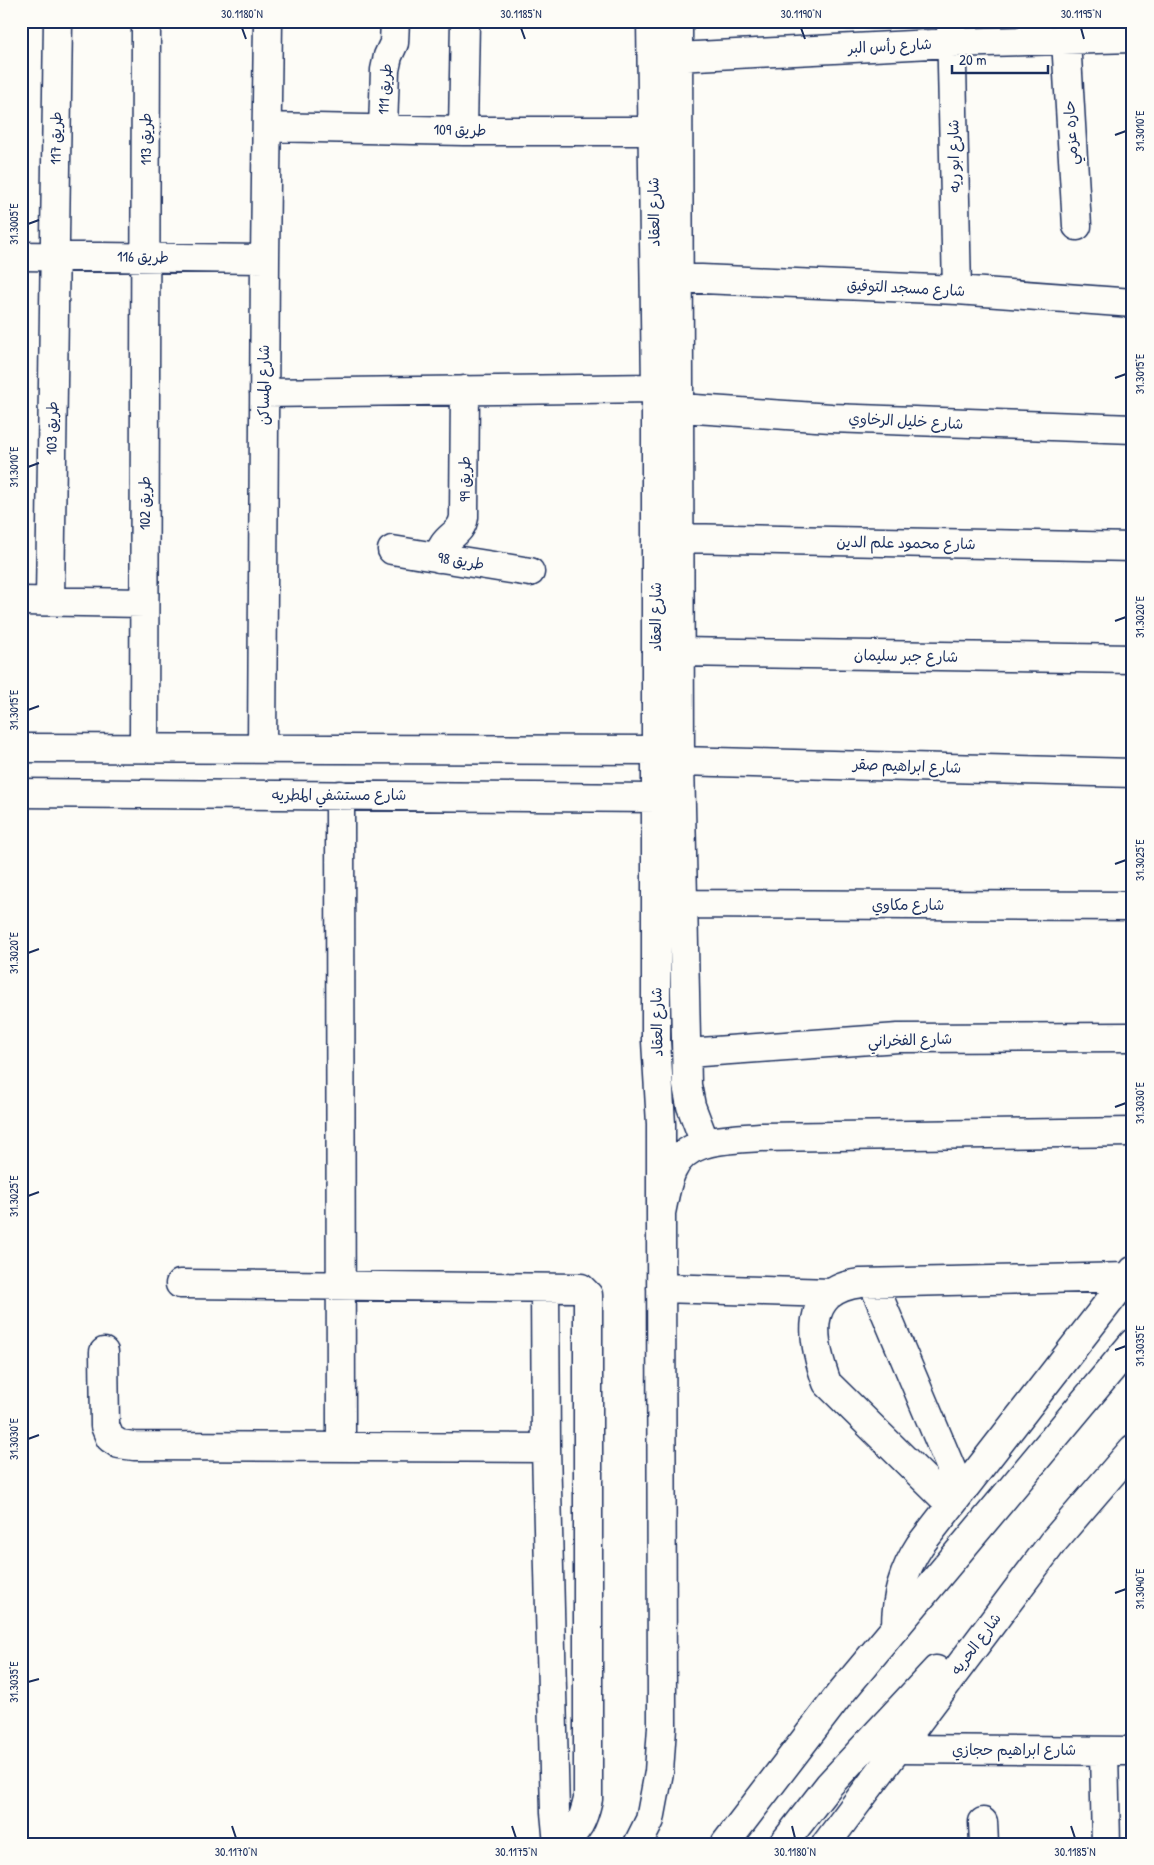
<svg xmlns="http://www.w3.org/2000/svg" width="1154" height="1865" font-family="'Patrick Hand','Playpen Sans Arabic',sans-serif">
	<style>
		.lines { fill: none; stroke-linecap: round; stroke-linejoin: round }
		.minor-casing { stroke: #1b2f5e; stroke-width: 31 }
		.major-casing { stroke: #1b2f5e; stroke-width: 31 }
		.minor { stroke: #fdfcf7; stroke-width: 28 }
		.major { stroke: #fdfcf7; stroke-width: 28 }
		.ticks { fill: none; stroke: #1b2f5e; stroke-width: 2 }
		.labels { text-anchor: middle; stroke-width: 4; stroke-linejoin: round; paint-order: stroke }
		.street-label { font-size: 15px; fill: #1b2f5e; stroke: #fdfcf7 }
		.neatline { fill: none; stroke: #1b2f5e; stroke-width: 2 }
		.ticks-label { font-size: 12px; text-anchor: middle; fill: #1b2f5e }
	</style>
	<rect width="100%" height="100%" fill="#fdfcf7"/>
	<filter id="ink" filterUnits="userSpaceOnUse"><feTurbulence type="fractalNoise" baseFrequency=".02" numOctaves="2"/><feDisplacementMap in="SourceGraphic" scale="10" xChannelSelector="R" yChannelSelector="G"/><feConvolveMatrix kernelMatrix="1 2 1 2 8 2 1 2 1" color-interpolation-filters="sRGB"/></filter>
	<g filter="url(#ink)">
		<g class="lines">
			<defs>
				<path id="minor" d="M651 21 656 388V1041L661 1124V1213
					M678 21 680 761 687 1085 691 1106 705 1143
					M951 21 957 290
					M1066 40 1077 226
					M677 57 951 43 1133 38
					M267 127 463 131H653
					M383 129 385 70 388 56 394 43 395 21
					M463 131 465 21
					M21 256 265 259
					M679 278 957 290 1133 303
					M264 393 656 388
					M680 408 831 418 1133 429
					M680 538 1133 547
					M392 550 530 572
					M439 558C442 535 461 537 464 517L465 390
					M21 601 144 603
					M50 601 58 21
					M680 652 1133 659
					M21 748 656 750
					M144 748 146 21
					M262 749 265 259 268 21
					M680 761 1133 773
					M21 793 656 798
					M340 795 341 1447
					M684 904 1133 906
					M687 1053 898 1038 1133 1037
					M873 1283 961 1492
					M180 1284 581 1288 588 1295V1799C583 1821 579 1830 560 1844
					M661 1288 832 1293
					M545 1289 546 1448 555 1812 558 1844
					M104 1352 105 1426 110 1438 119 1444 134 1446 546 1448
					M951 1505 827 1383C812 1342 801 1290 861 1283L1128 1277
					M896 1627C896 1596 903 1571 920 1545L1133 1271
					M896 1749 1133 1751
					M1104 1751 1106 1844
					M983 1822 984 1844
					M638 1844 650 1820 659 1772 662 1727 661 1213C664 1199 666 1184 672 1171 686 1137 729 1140 760 1137L1133 1132"/>
				<path id="major" d="M725 1844 840 1694 1133 1343
					M783 1844 829 1785 936 1670
					M826 1844 1053 1542 1133 1449"/>
			</defs>
			<!-- minor casing -->
			<use href="#minor" class="minor-casing"/>
			<!-- major casing -->
			<use href="#major" class="major-casing"/>
			<!-- minor -->
			<use href="#minor" class="minor"/>
			<!-- major -->
			<use href="#major" class="major"/>
		</g>
	</g>
	<!-- ticks -->
	<path class="ticks" d="M242 28 246 39M521 28 525 39M801 28 805 39M1081 28 1084 39M1115 135 1126 131M28 224 39 220M1115 378 1126 374M28 467 39 463M1115 621 1126 617M28 710 39 706M1115 864 1126 860M28 953 39 949M1115 1107 1126 1103M28 1196 39 1192M1115 1350 1126 1346M28 1439 39 1435M1115 1593 1126 1589M28 1682 39 1679M232 1826 236 1838M512 1826 516 1838M792 1826 795 1838M1071 1826 1075 1838"/>
	<g class="labels">
		<!-- street labels -->
		<g class="street-label">
			<text transform="translate(890 46) rotate(-3)" y="5">شارع رأس البر</text>
			<text transform="translate(385 89) rotate(-86)" y="5">طريق 111</text>
			<text transform="translate(460 130) rotate(1)" y="5">طريق 109</text>
			<text transform="translate(1071 133) rotate(-93)" y="5">حاره عزمي</text>
			<text transform="translate(56 138) rotate(-89)" y="5">طريق 117</text>
			<text transform="translate(146 139) rotate(-90)" y="5">طريق 113</text>
			<text transform="translate(954 156) rotate(-91)" y="5">شارع ابو ريه</text>
			<text transform="translate(654 212) rotate(-91)" y="5">شارع العقاد</text>
			<text transform="translate(143 257) rotate(1)" y="5">طريق 116</text>
			<text transform="translate(906 288) rotate(3)" y="5">شارع مسجد التوفيق</text>
			<text transform="translate(264 385) rotate(-90)" y="5">شارع المساكن</text>
			<text transform="translate(906 421) rotate(3)" y="5">شارع خليل الرخاوي</text>
			<text transform="translate(52 428) rotate(-89)" y="5">طريق 103</text>
			<text transform="translate(465 479) rotate(-90)" y="5">طريق 99</text>
			<text transform="translate(145 503) rotate(-90)" y="5">طريق 102</text>
			<text transform="translate(906 543) rotate(1)" y="5">شارع محمود علم الدين</text>
			<text transform="translate(461 561) rotate(9)" y="5">طريق 98</text>
			<text transform="translate(656 617) rotate(-90)" y="5">شارع العقاد</text>
			<text transform="translate(906 656) rotate(1)" y="5">شارع جبر سليمان</text>
			<text transform="translate(907 766) rotate(2)" y="5">شارع ابراهيم صقر</text>
			<text x="339" y="800">شارع مستشفي المطريه</text>
			<text x="908" y="910">شارع مكاوي</text>
			<text transform="translate(657 1022) rotate(-91)" y="5">شارع العقاد</text>
			<text transform="translate(910 1040) rotate(-2)" y="5">شارع الفخراني</text>
			<text transform="translate(976 1644) rotate(-53)" y="5">شارع الحريه</text>
			<text x="1014" y="1755">شارع ابراهيم حجازي</text>
		</g>
	</g>
	<!-- margin -->
	<rect width="1154" height="1865" fill="none" stroke="#fdfcf7" stroke-width="55"/>
	<!-- scale -->
	<path d="M952 65v8h96v-8" fill="none" stroke="#1b2f5e" stroke-width="2.5"/>
	<text x="959" y="65" font-size="15" fill="#1b2f5e" stroke="#fdfcf7" stroke-width="4" paint-order="stroke">20 m</text>
	<rect x="28" y="28" width="1098" height="1810" class="neatline"/>
	<g class="ticks-label">
		<text x="242" y="18">30.1180°N</text>
		<text x="521" y="18">30.1185°N</text>
		<text x="801" y="18">30.1190°N</text>
		<text x="1081" y="18">30.1195°N</text>
		<text transform="translate(1140 131) rotate(-90)" y="4">31.3010°E</text>
		<text transform="translate(14 224) rotate(-90)" y="4">31.3005°E</text>
		<text transform="translate(1140 374) rotate(-90)" y="4">31.3015°E</text>
		<text transform="translate(14 467) rotate(-90)" y="4">31.3010°E</text>
		<text transform="translate(1140 617) rotate(-90)" y="4">31.3020°E</text>
		<text transform="translate(14 710) rotate(-90)" y="4">31.3015°E</text>
		<text transform="translate(1140 860) rotate(-90)" y="4">31.3025°E</text>
		<text transform="translate(14 953) rotate(-90)" y="4">31.3020°E</text>
		<text transform="translate(1140 1103) rotate(-90)" y="4">31.3030°E</text>
		<text transform="translate(14 1196) rotate(-90)" y="4">31.3025°E</text>
		<text transform="translate(1140 1346) rotate(-90)" y="4">31.3035°E</text>
		<text transform="translate(14 1439) rotate(-90)" y="4">31.3030°E</text>
		<text transform="translate(1140 1589) rotate(-90)" y="4">31.3040°E</text>
		<text transform="translate(14 1682) rotate(-90)" y="4">31.3035°E</text>
		<text x="236" y="1856">30.1170°N</text>
		<text x="516" y="1856">30.1175°N</text>
		<text x="795" y="1856">30.1180°N</text>
		<text x="1075" y="1856">30.1185°N</text>
	</g>
</svg>
